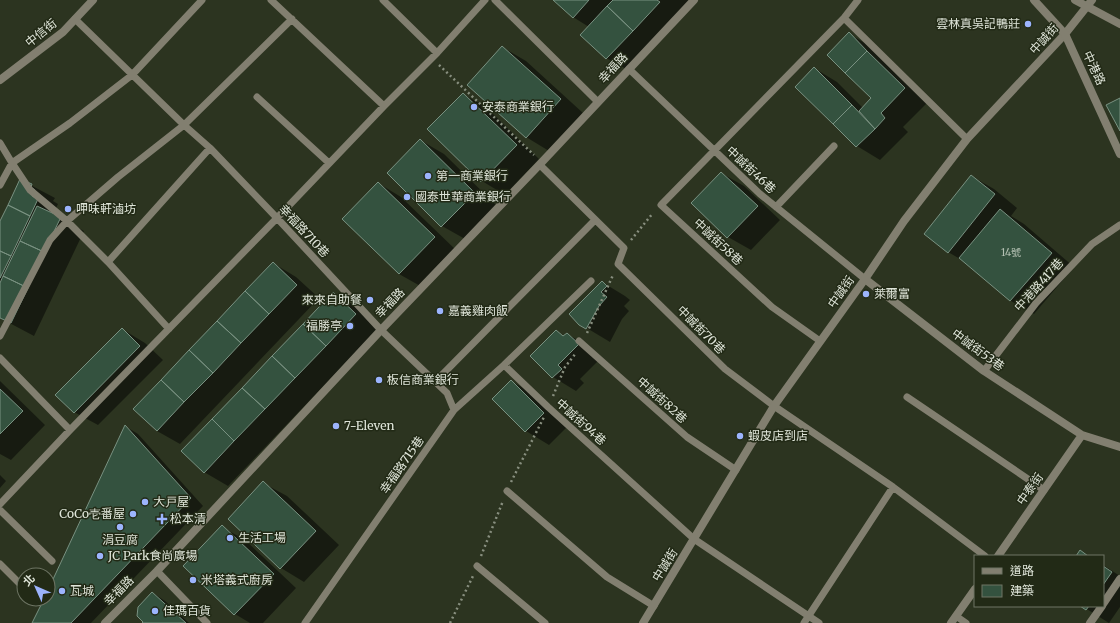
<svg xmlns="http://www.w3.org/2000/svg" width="1120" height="623" font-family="Merriweather,'Noto Sans TC',serif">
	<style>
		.shadow { fill: #0007 }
		.building { fill: #34523f; stroke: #799181 }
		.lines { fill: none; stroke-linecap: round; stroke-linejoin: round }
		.path { stroke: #888f7f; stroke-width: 2.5; stroke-dasharray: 2 3; stroke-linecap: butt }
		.service { stroke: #827f70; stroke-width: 7 }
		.minor { stroke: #827f70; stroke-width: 8 }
		.tertiary { stroke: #827f70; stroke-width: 8 }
		.poi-dot { fill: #9cb4fd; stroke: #222a16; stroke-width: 1.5 }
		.labels { text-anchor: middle; stroke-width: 3; stroke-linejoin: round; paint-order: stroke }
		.number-label { font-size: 10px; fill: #b4c0b2 }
		.poi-label { font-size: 12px; fill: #dfe5d9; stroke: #222a16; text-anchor: start }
		.street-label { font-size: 12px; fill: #dfe5d9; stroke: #222a16 }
	</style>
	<rect width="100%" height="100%" fill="#2c3420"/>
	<!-- shadow -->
	<path class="shadow" d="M554 0H698L630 71 606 58 589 27 573 17Z
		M849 34 872 47 928 102 903 127 908 132 880 160 857 146 796 87 814 68 837 82 863 108 872 98Z
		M502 47 526 61 583 113 549 151 526 137Z
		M463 94 486 107 539 159 505 195 482 181Z
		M420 140 444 154 498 207 465 239 442 226 388 173Z
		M721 173 744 186 780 220 751 250 728 237Z
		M971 176 994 189 1017 208 1011 216 1024 224 1074 267 1034 314 1011 301 967 263 948 252Z
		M21 180 55 198 53 201 58 204 55 210 59 217 84 231 34 336 0 318V223Z
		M378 183 401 197 457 251 422 287 399 274Z
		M273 263 296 277 319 298 180 444 157 431Z
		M602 282 625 296 630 300 624 306 629 311 622 319 610 342 580 324Z
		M334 293 357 307 379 328 228 486 204 472Z
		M122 329 145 343 163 360 98 425 74 412Z
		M556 332 564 336 567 334 590 347 601 358 580 379 584 383 576 391 553 377Z
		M0 381 45 425 11 460 0 454Z
		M511 381 534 394 567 427 549 445 526 431 493 399Z
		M125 426 138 434 203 506 91 623H33L45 599H48V592Z
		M0 475 6 481 0 488Z
		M263 483 287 496 339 545 304 582 281 568 229 519Z
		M222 527 245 540 296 588 263 623H250L235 614 185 566Z
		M1103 565 1120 576V607L1109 623 1082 606H1103Z
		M153 593 165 601 189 623H143Z"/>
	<!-- building -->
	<path class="building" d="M553 0H589L573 18Z
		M613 0H657L660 2 633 31 607 6Z
		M607 6 633 31 606 59 580 35Z
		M849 32 867 51 845 73 827 55Z
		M502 46 561 99 526 138 467 85Z
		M867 51 905 88 881 113 885 118 875 129 859 111 871 98 845 73Z
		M814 67 852 105 833 124 795 87Z
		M463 93 517 145 481 182 427 129Z
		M1120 98V131L1106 105Z
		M852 105 875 129 856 147 833 124Z
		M420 139 475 193 441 227 387 173Z
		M721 172 758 206 727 238 691 203Z
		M971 175 995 194 948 253 924 234Z
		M20 179 32 184 31 187 35 190 32 196 38 199 30 216 8 205Z
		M378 182 435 237 399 274 342 219Z
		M8 205 30 216 11 256 0 251V221Z
		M37 206 61 217 44 252 20 241Z
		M1000 209 1052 253 1010 301 959 258Z
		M20 241 44 252 28 288 3 276Z
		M0 251 11 256 0 278Z
		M273 262 297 285 269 314 245 291Z
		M3 276 28 288 11 323 0 318V283Z
		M602 281 607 286 601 292 607 297 599 306 586 329 579 325 569 314Z
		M245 291 269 314 241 343 217 321Z
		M333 292 356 314 326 346 303 324Z
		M217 321 241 343 213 373 189 350Z
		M303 324 326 346 295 378 272 356Z
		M122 328 140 346 74 413 55 395Z
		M556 330 563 336 567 333 579 344 558 365 562 369 552 378 530 356Z
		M189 350 213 373 184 402 161 380Z
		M272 356 295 378 265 409 242 388Z
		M161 380 184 402 157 431 133 409Z
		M511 380 544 413 525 432 492 399Z
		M242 388 265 409 234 441 212 419Z
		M0 389 23 411 0 434Z
		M212 419 234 441 204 473 181 451Z
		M125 425 191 498 71 623H32L44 599H48V590Z
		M263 481 316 531 280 569 228 519Z
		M222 525 274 574 234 615 183 566Z
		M1080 550 1088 556H1076Z
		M1103 566 1112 572 1103 585Z
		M152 592 186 623H142L143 622 137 616 138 607Z
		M1080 606H1089L1086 610Z"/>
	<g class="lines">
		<!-- path -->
		<path class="path" d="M439 65 534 155
			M631 240 653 213
			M587 333 613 275
			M553 396 565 367 576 353
			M511 482 544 417
			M481 556 503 501
			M450 623 473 576"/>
		<!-- service -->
		<path class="service" d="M271 0 384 106
			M383 0 437 53
			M495 0 598 102
			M844 18 967 139
			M75 19 184 125 210 148 277 218 381 330 447 393 454 410 305 623
			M629 69 760 194 865 279
			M257 97 329 163
			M0 143 12 163 30 190 67 221 108 262 169 329
			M540 165 624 248 618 264 725 369 774 406 893 487 985 556
			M0 185 12 163 70 123 132 75 202 0
			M776 207 834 146
			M108 262 210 148
			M0 336 50 240 67 221 118 177 184 125 292 19
			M579 341 687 437 736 470
			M820 341 772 307 661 205 844 18 858 0
			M0 358 70 430
			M504 365 591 281
			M984 371 1036 303 1092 244 1120 225
			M435 382 595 220
			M907 397 1044 490
			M454 410 504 365 548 407 694 539 819 623
			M507 491 607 577 654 606
			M0 504 70 430 277 218 384 106 437 53 485 0
			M0 510 52 561
			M0 564 24 588
			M477 566 545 623
			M157 571 207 623
			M956 616 966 623
			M804 623 893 487"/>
		<!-- minor -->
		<path class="minor" d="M0 80 63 32 93 0
			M865 279 984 371 1082 435 1120 447
			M998 556 1082 435
			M1103 604 1120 579
			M643 623 774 406 865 279 904 221 967 139 1065 34 1092 0
			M951 623 975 589
			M1090 623 1102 606"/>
		<!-- tertiary -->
		<path class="tertiary" d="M1034 0 1065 34 1120 154
			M1075 0 1120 24
			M105 623 157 571 381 330 542 162 694 0"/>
	</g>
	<!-- markers -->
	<g class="poi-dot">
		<circle cx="1028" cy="24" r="4"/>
		<circle cx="474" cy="107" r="4"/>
		<circle cx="428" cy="176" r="4"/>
		<circle cx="407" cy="197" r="4"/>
		<circle cx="68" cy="209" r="4"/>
		<circle cx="866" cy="294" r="4"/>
		<circle cx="370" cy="300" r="4"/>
		<circle cx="440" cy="311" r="4"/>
		<circle cx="350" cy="326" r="4"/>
		<circle cx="379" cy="380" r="4"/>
		<circle cx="336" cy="426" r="4"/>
		<circle cx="740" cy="436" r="4"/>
		<circle cx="145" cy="502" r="4"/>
		<circle cx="133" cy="514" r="4"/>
		<path d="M160 513h4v4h4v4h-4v4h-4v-4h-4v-4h4z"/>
		<circle cx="120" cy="527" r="4"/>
		<circle cx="230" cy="538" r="4"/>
		<circle cx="100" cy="556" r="4"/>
		<circle cx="193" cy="580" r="4"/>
		<circle cx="62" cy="591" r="4"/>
		<circle cx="155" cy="611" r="4"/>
	</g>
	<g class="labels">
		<!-- number labels -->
		<g class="number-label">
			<text x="1011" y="256">14號</text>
		</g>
		<!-- poi labels -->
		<g class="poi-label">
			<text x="1020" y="28" text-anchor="end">雲林真吳記鴨莊</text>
			<text x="482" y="111">安泰商業銀行</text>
			<text x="436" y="180">第一商業銀行</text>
			<text x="415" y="201">國泰世華商業銀行</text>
			<text x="76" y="213">呷味軒滷坊</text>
			<text x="874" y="298">萊爾富</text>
			<text x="362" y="304" text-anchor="end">來來自助餐</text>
			<text x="448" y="315">嘉義雞肉飯</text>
			<text x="342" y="330" text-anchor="end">福勝亭</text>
			<text x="387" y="384">板信商業銀行</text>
			<text x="344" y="430">7-Eleven</text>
			<text x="748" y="440">蝦皮店到店</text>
			<text x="153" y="506">大戸屋</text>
			<text x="125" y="518" text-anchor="end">CoCo壱番屋</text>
			<text x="170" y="523">松本清</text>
			<text x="238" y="542">生活工場</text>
			<text x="120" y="544" text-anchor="middle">涓豆腐</text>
			<text x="108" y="560">JC Park食尚廣場</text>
			<text x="201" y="584">米塔義式廚房</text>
			<text x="70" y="595">瓦城</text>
			<text x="163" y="615">佳瑪百貨</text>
		</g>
		<!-- street labels -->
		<g class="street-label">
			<text transform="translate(41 33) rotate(-39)" y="4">中信街</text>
			<text transform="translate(1044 39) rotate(-48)" y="4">中誠街</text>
			<text transform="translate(613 68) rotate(-47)" y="4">幸福路</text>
			<text transform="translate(1094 68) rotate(65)" y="4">中港路</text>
			<text transform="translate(751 170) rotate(43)" y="4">中誠街46巷</text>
			<text transform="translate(304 231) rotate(47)" y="4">幸福路710巷</text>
			<text transform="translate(718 242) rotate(43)" y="4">中誠街58巷</text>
			<text transform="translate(1039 285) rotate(-48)" y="4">中港路417巷</text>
			<text transform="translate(841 292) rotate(-55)" y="4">中誠街</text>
			<text transform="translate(390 303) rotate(-46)" y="4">幸福路</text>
			<text transform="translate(701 330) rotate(45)" y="4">中誠街70巷</text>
			<text transform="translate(978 350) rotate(36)" y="4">中誠街53巷</text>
			<text transform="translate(662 400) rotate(42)" y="4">中誠街82巷</text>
			<text transform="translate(581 422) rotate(42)" y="4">中誠街94巷</text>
			<text transform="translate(402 465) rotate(-55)" y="4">幸福路715巷</text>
			<text transform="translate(1030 489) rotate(-55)" y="4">中泰街</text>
			<text transform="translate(665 565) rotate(-58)" y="4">中誠街</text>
			<text transform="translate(119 591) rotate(-45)" y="4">幸福路</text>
		</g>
	</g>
	<!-- legend -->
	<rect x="974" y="555" width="130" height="52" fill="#222a16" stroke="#6e7564"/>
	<rect x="982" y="568" width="20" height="6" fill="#827f70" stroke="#6e7564"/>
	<text x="1010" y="575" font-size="12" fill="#dfe5d9">道路</text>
	<rect x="982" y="585" width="20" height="12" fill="#34523f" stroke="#6e7564"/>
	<text x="1010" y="595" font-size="12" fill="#dfe5d9">建築</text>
	<!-- north arrow -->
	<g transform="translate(36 587) rotate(315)"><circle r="19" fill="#222a16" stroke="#6e7564"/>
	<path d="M0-3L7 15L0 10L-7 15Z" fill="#9cb4fd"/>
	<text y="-6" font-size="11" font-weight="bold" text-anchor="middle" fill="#dfe5d9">北</text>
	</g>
</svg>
